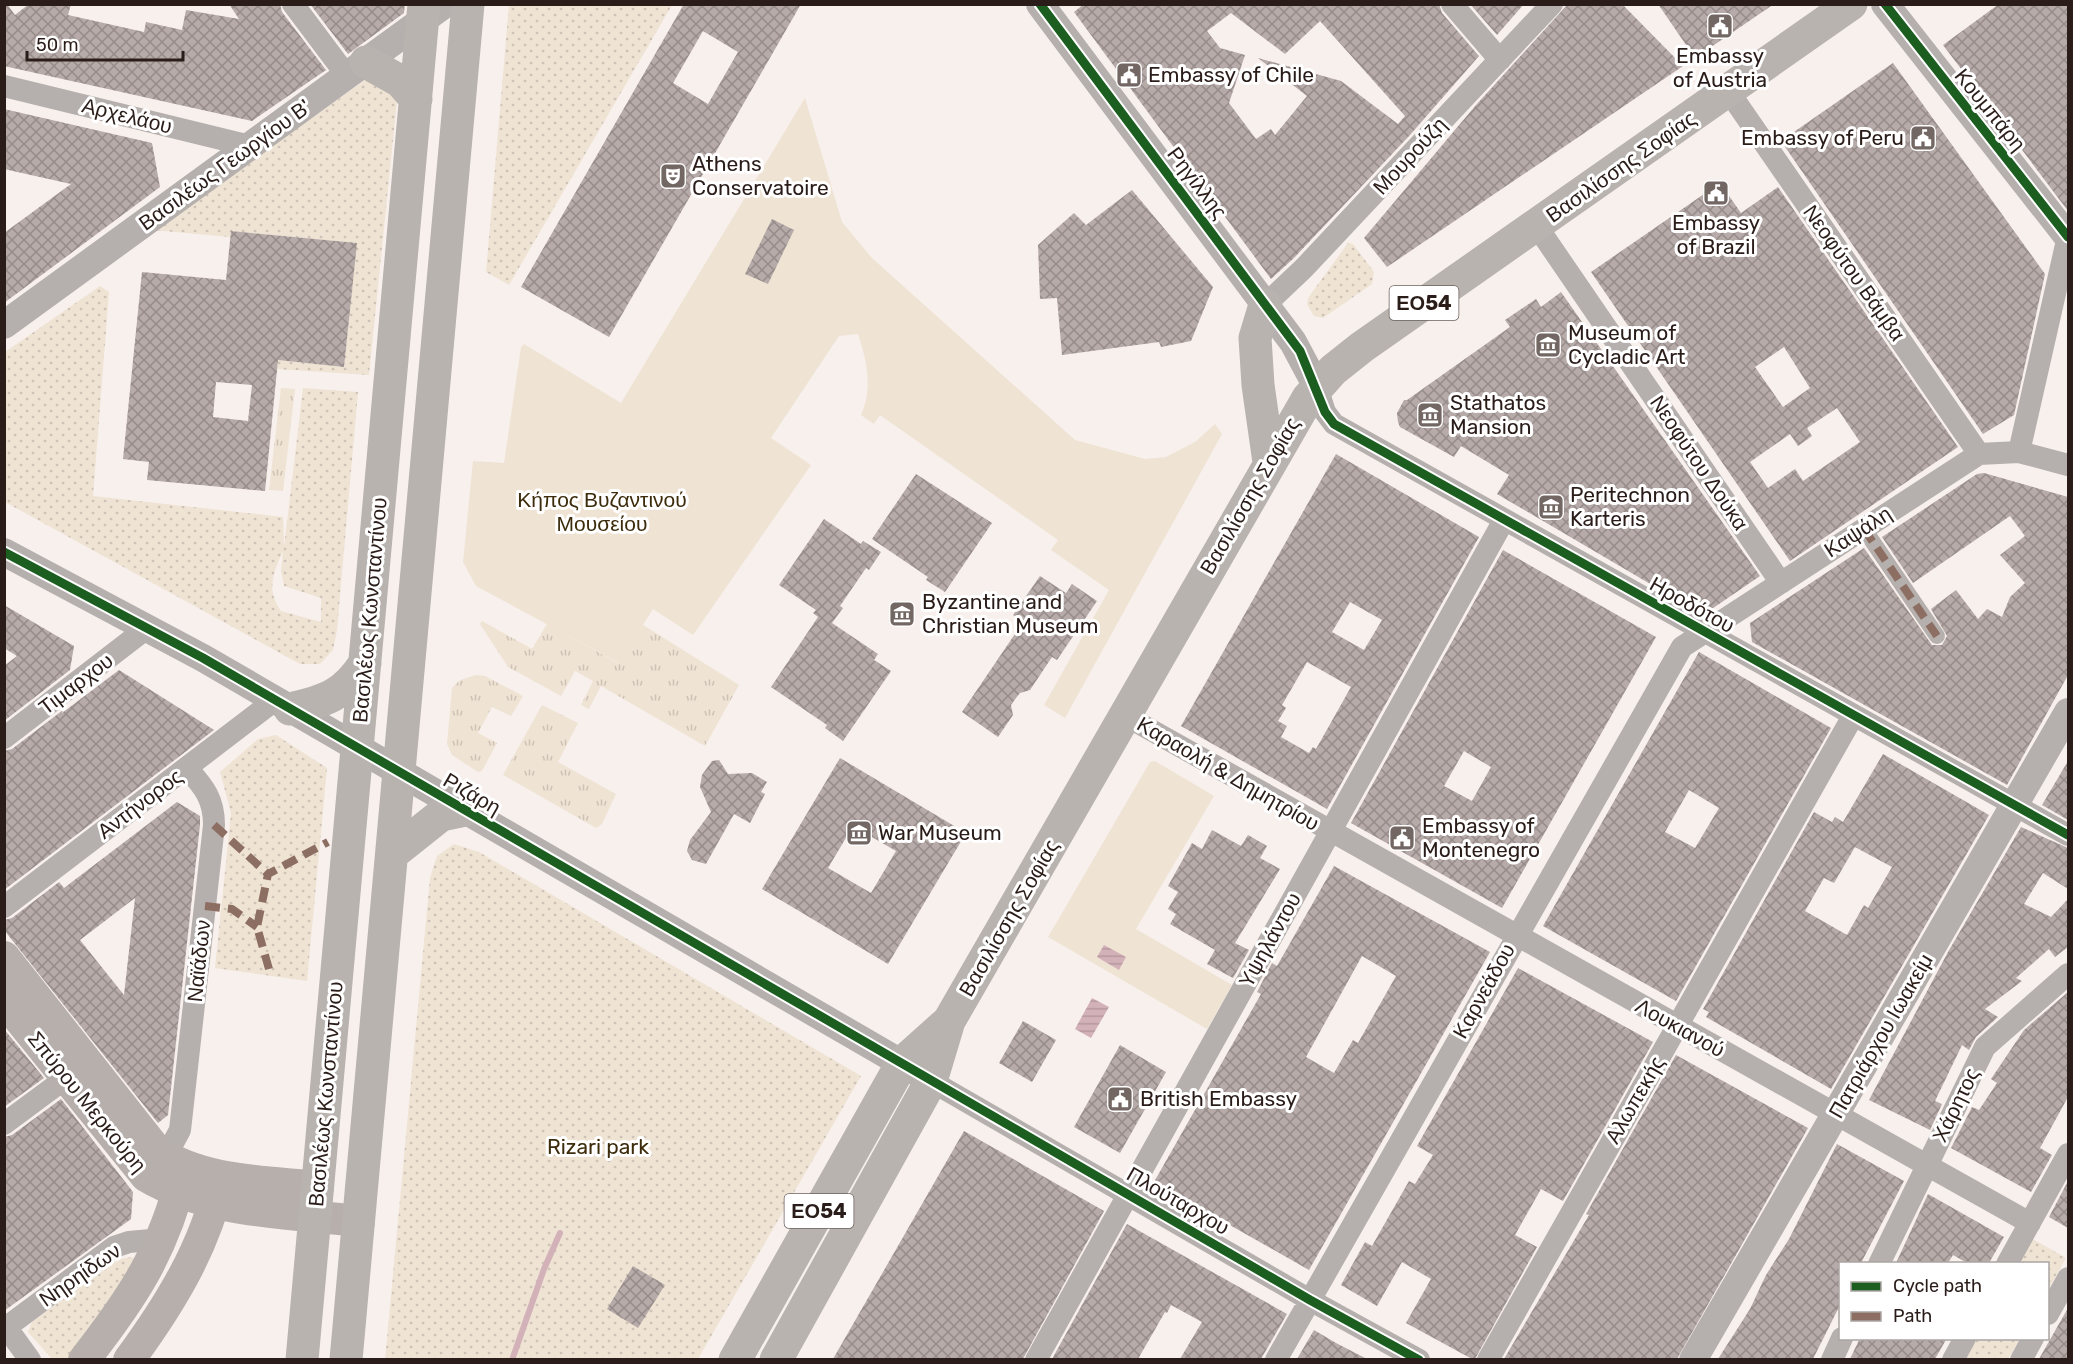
<svg xmlns="http://www.w3.org/2000/svg" width="2073" height="1364" font-family="Rubik,sans-serif">
	<style>
		.grass { fill: url(#grass-tufts) }
		.park { fill: url(#park-dots); fill-rule: evenodd }
		.garden { fill: #efe3d3 }
		.water { fill: url(#water-rules) }
		.lines { fill: none; stroke-linecap: round; stroke-linejoin: round }
		.stream { stroke: #d3b1b9; stroke-width: 6 }
		.building { fill: url(#building-cross-hatch); fill-rule: evenodd }
		.pedestrian { stroke: #b5b0ad; stroke-width: 16 }
		.minor { stroke: #b5b0ad; stroke-width: 22 }
		.tertiary { stroke: #b5b0ad; stroke-width: 28 }
		.secondary { stroke: #b6afac; stroke-width: 32 }
		.primary { stroke: #b8b3af; stroke-width: 33 }
		.quiet { stroke: #8d6e63; stroke-width: 8; stroke-dasharray: 15 8; stroke-linecap: butt }
		.cycleway-casing { stroke: #fff; stroke-width: 13 }
		.cycleway { stroke: #1b5e20; stroke-width: 9 }
		.labels { text-anchor: middle; stroke-width: 6; stroke-linejoin: round; paint-order: stroke }
		.shield { fill: #fff; stroke: #6a615e; stroke-width: 1.5 }
		.shield-label { font-size: 20px; font-weight: bold; fill: #2a1d19 }
		.poi-label { font-size: 21px; fill: #2a1d19; stroke: #fff; text-anchor: start }
		.street-label { font-size: 21px; fill: #2a1d19; stroke: #fff }
		.park-label { font-size: 21px; fill: #3d2c0c; stroke: #fff }
	</style>
	<defs>
		<pattern id="grass-tufts" width="24" height="20" patternUnits="userSpaceOnUse" patternTransform="scale(1.5)"><rect width="24" height="20" fill="#efe3d3"/><path d="M3 7l-1-3M5 7V3M7 7l1-3M15 17l-1-3M17 17v-4M19 17l1-3" fill="none" stroke="#cdc2b5"/></pattern>
		<pattern id="park-dots" width="8" height="8" patternUnits="userSpaceOnUse" patternTransform="scale(1.5)"><rect width="8" height="8" fill="#efe3d3"/><path d="M2 2h.1M6 6h.1" fill="none" stroke="#cdc2b5" stroke-width="1.8" stroke-linecap="round"/></pattern>
		<pattern id="water-rules" width="6" height="5" patternUnits="userSpaceOnUse" patternTransform="scale(1.5)"><rect width="6" height="5" fill="#d3b1b9"/><path d="M0 2.5h6" fill="none" stroke="#b5989e"/></pattern>
		<pattern id="building-cross-hatch" width="8" height="8" patternUnits="userSpaceOnUse" patternTransform="scale(1.5)"><rect width="8" height="8" fill="#b7aba9"/><path d="M0 0l8 8M0 8l8-8" fill="none" stroke="#958b89"/></pattern>
	</defs>
	<rect width="100%" height="100%" fill="#f8f0ed"/>
	<!-- grass -->
	<path class="grass" d="M281 388 295 389 283 491 269 490Z
		M482 621 532 649 547 624 618 663 643 625 739 685 705 746 601 686 589 709 581 705 593 681 575 671 561 696 508 667 480 624Z
		M476 675 485 676 523 696 511 716 492 707 478 733 497 743 482 771 478 772 452 755 447 744 452 688 460 680Z
		M542 705 578 723 558 762 616 794 602 824 596 828 503 775Z"/>
	<!-- park -->
	<path class="park" d="M509 5H672L509 285 486 272Z
		M374 74 398 91 369 375 277 369 278 360 344 367 356 243 231 231 230 237 153 230Z
		M1348 243 1353 244 1374 272 1372 284 1323 318 1314 316 1307 304 1308 298Z
		M100 286 109 292 93 496 283 517 284 547 303 388 358 392 337 630 333 650 320 664H300L5 502V352ZM283 551 281 571 284 586 321 598V622L281 611C266 590 273 573 283 551Z
		M276 735 327 768 307 981 215 968 231 813 220 772 258 739Z
		M454 844 479 852 861 1076 698 1359 385 1360 430 878 437 856Z
		M2031 1238 2066 1258 2048 1290V1264H2016Z
		M132 1257 139 1262 77 1359H52L28 1332 32 1322 119 1259Z
		M1974 1339H2020L2008 1359 1962 1360Z"/>
	<!-- garden -->
	<path class="garden" d="M805 98 842 222 872 258 1075 440 1145 459 1166 457 1195 442 1215 424 1222 434 1065 718 1044 705 1109 590 1051 550 1058 540 880 415 874 424 861 415C873 387 867 362 858 334L839 336 771 438 811 465 693 635 653 609 619 663 476 586 463 562 473 461 504 463 521 347 524 344 621 403Z
		M1155 761 1214 796 1136 929 1232 985 1207 1029 1048 937 1150 762Z"/>
	<!-- water -->
	<path class="water" d="M1104 945 1126 957 1119 970 1097 957Z
		M1092 998 1109 1007 1091 1038 1075 1029Z"/>
	<g class="lines">
		<!-- stream -->
		<path class="stream" d="M512 1360 544 1269 560 1233"/>
	</g>
	<!-- building -->
	<path class="building" d="M4 4H7L15 15 29 4H71L68 15 144 32 146 22 182 30 186 10 239 19 229 4H280L282 12 326 70 252 121 4 66Z
		M310 4H405L404 13 348 54Z
		M684 4H801L609 337 521 287ZM703 31 738 52 708 104 673 83Z
		M1084 4H1439L1442 13 1479 56 1410 135 1294 258 1271 279 1074 12ZM1231 13 1285 54 1320 21 1405 116 1398 124 1341 81 1258 58 1307 96 1275 135 1271 129 1256 139 1229 103 1245 55 1220 48 1207 31Z
		M1470 4H1524L1497 35Z
		M1568 4H1622L1683 66 1387 267 1364 238 1476 105Z
		M1658 4H1774L1695 58Z
		M1999 4H2068V211L1943 45Z
		M1893 63 2045 274 2014 415 1983 434 1781 141Z
		M4 109 152 143 160 187 4 303V233L71 184 4 169Z
		M1720 183 1741 213 1778 187 1958 447 1790 561 1591 272ZM1784 347 1810 388 1783 407 1755 367ZM1837 408 1860 442 1803 481 1795 469 1768 488 1750 462 1790 434 1798 446 1812 436 1807 428Z
		M1132 190 1213 287 1191 341 1161 347 1159 342 1062 355 1057 298 1040 299 1038 245 1074 213 1086 225Z
		M772 219 794 230 768 284 745 274Z
		M231 231 357 243 344 367 278 360 265 491 147 480 149 462 123 459 142 272 226 280ZM216 382 252 385 248 421 213 417Z
		M1561 292 1760 576 1703 615 1497 494 1509 475 1461 446 1454 457 1400 427 1398 422 1397 413 1404 400H1407L1510 327 1505 320 1536 299 1541 307Z
		M1336 454 1479 537 1327 809 1181 726ZM1350 602 1382 620 1364 650 1332 632ZM1307 662 1351 687 1316 749 1313 747 1309 753 1281 737 1287 726 1278 721 1286 708 1282 705Z
		M1984 473 2068 497V675L2007 785 1752 642 1750 623 1864 548 1932 645H1942L1947 636 1931 609 1956 590 1978 619 1987 609 2002 617 2010 597 2025 583 2000 555 2025 536 2010 516 1913 583 1882 537 1977 474Z
		M916 474 992 523 945 592 926 580 928 577 872 539Z
		M824 519 861 544 863 541 881 552 869 570 866 568 840 606 843 608 832 623 878 654 874 660 891 671 843 741 825 728 827 725 771 687 818 617 813 613 816 610 779 585Z
		M1503 550 1656 637 1502 908 1351 823ZM1464 751 1491 767 1472 801 1444 786Z
		M1040 576 1066 593 1072 584 1097 601 1057 660 1052 657 1030 690 1020 693 1016 698 1011 705 1013 715 998 737 962 712 1023 622 1013 615Z
		M4 605 74 646 70 670 4 721V666L17 656 4 648Z
		M1699 652 1831 728 1676 1001 1543 926ZM1689 790 1719 808 1695 848 1665 832Z
		M119 670 214 730 4 890V751L12 749 63 710 62 713Z
		M1883 754 1989 815 1831 1089 1706 1017 1709 1012 1703 1009 1814 812 1832 822 1835 817 1843 822ZM1855 847 1892 867 1868 908 1864 905 1847 935 1805 911 1824 878 1834 883Z
		M840 758 966 833 888 964 762 889ZM853 826 896 851 871 893 828 868Z
		M719 760 728 774 752 773 767 782 761 792 765 794 750 823 734 814 706 864 692 860 687 851 690 840 711 812 700 787 702 775 712 761Z
		M2068 761V820L2042 805Z
		M177 802 200 816V825L168 1115 158 1123 4 930V920L12 918 59 882 64 888ZM135 898 124 995 80 940Z
		M2021 827 2068 848V889L2043 873 2024 904 2051 917 2068 899V947L2055 957 2049 949 2016 978 2022 981 1985 1009 1998 1017 1976 1037 1969 1050 1962 1045 1935 1101 1942 1104 1930 1130 1869 1100 1948 952Z
		M1212 830 1241 846 1248 835 1267 846 1260 858 1280 869 1235 943 1249 950 1233 978 1207 964 1215 950 1170 924 1176 914 1168 909 1178 892 1168 886 1192 843 1202 849Z
		M1334 866 1490 952 1309 1270 1154 1182 1261 994 1257 992 1272 963 1277 966ZM1362 956 1396 976 1358 1043 1353 1040 1334 1073 1306 1057Z
		M1518 968 1653 1042 1563 1201 1541 1189 1515 1235 1537 1247 1475 1359H1472L1406 1323 1431 1279 1402 1262 1377 1306 1341 1285 1365 1242 1372 1246 1409 1181 1415 1184 1433 1155 1417 1146Z
		M2068 992V1097L2040 1148 2052 1155 2031 1192 1951 1148 1972 1107 1979 1110 1997 1083 1991 1079 2024 1030Z
		M1023 1021 1056 1040 1032 1082 999 1063Z
		M4 1029 44 1078 4 1107Z
		M1120 1045 1166 1072 1120 1153 1074 1127Z
		M1676 1055 1808 1128 1677 1359H1504L1589 1215 1586 1214Z
		M61 1099 133 1192 131 1219 4 1311V1137L12 1135Z
		M964 1131 1104 1211 1023 1359H833Z
		M1837 1144 1904 1181 1861 1263H1840V1305L1813 1359H1718L1750 1309 1766 1275 1789 1239Z
		M2068 1181V1228L2049 1217Z
		M1928 1194 2004 1237 1989 1263H1967L1953 1255 1948 1263H1896Z
		M1127 1224 1287 1314 1261 1359H1180L1202 1322 1171 1305 1167 1313 1165 1312 1138 1359H1052Z
		M633 1266 665 1285 638 1328 607 1309Z
		M2068 1308V1359H2039Z
		M1314 1330 1336 1343 1367 1359H1297Z
		M1860 1338H1947L1935 1359H1850Z"/>
	<g class="lines">
		<!-- pedestrian -->
		<path class="pedestrian" d="M1864 529 1937 636"/>
		<!-- minor -->
		<path class="minor" d="M293 4 347 76
			M1452 4 1500 60
			M4 86 250 146
			M1729 92 1979 454
			M1536 225 1781 583
			M1265 305 1304 268 1552 4
			M1317 387 1325 412 1334 424 2068 835
			M2019 452 2068 236
			M1126 716 2030 1223
			M4 738 147 628
			M4 907 275 700
			M931 1081 1310 1300 1419 1360
			M4 1124 66 1078
			M157 1151 173 1143 180 1130 214 825C214 799 204 787 187 768
			M1879 1264 1985 1047 2068 974
			M2007 1264 2068 1154
			M2048 1314 2068 1278
			M4 1324 30 1360
			M4 1329 114 1247 129 1242 162 1239
			M1036 1360 1504 520
			M1276 1360 1682 647 1979 454 2019 452 2068 465
			M1488 1360 1853 716
			M1832 1360 1842 1338
			M1953 1360 1965 1338
			M2021 1360 2033 1338"/>
		<!-- tertiary -->
		<path class="tertiary" d="M1040 4 1293 342 1317 387
			M1885 4 2068 237
			M4 325 445 4
			M4 552 203 658 920 1074
			M1693 1360 2068 712"/>
		<!-- secondary -->
		<path class="secondary" d="M4 957 157 1151C203 1182 264 1181 318 1187
			M4 1000 146 1176C208 1213 289 1213 359 1221
			M84 1360C134 1296 163 1252 183 1172
			M129 1360C168 1307 205 1248 219 1183"/>
		<!-- primary -->
		<path class="primary" d="M366 62 400 81 416 99
			M1265 305 1255 338 1258 385 1269 462
			M290 709C326 701 344 695 365 663
			M392 854 441 815 465 810
			M302 1360 424 4
			M346 1360 468 4
			M735 1360 902 1063 949 1021
			M776 1360 931 1081 949 1021 1308 398 1333 370 1362 347 1851 4"/>
		<!-- quiet -->
		<path class="quiet" d="M1864 529 1937 636
			M214 825 268 874
			M205 906 232 909 257 927
			M269 969 257 927 268 874 328 842"/>
		<defs>
			<path id="cycleway" d="M1040 4 1300 351 1325 412 1334 424 2068 835
				M1885 4 2068 237
				M4 552 203 658 1310 1300 1419 1360"/>
		</defs>
		<!-- cycleway casing -->
		<use href="#cycleway" class="cycleway-casing"/>
		<!-- cycleway -->
		<use href="#cycleway" class="cycleway"/>
	</g>
	<!-- icons -->
	<defs>
		<symbol id="civic-square" viewBox="-11 -11 22 22"><rect x="-9" y="-9" width="18" height="18" rx="4" fill="#726763" stroke="#fff"/><path d="M-.6-6.5H3V-4.5H.6V-3L4-1V1h2V6H-6V1h2V-1L-.6-3ZM-1.2 2.5V6h2.4V2.5Z" fill="#fff"/></symbol>
		<symbol id="theatre-square" viewBox="-11 -11 22 22"><rect x="-9" y="-9" width="18" height="18" rx="4" fill="#726763" stroke="#fff"/><path d="M-5-5.5Q0-4 5-5.5V0Q5 5 0 6Q-5 5-5 0ZM-3.3-2.5H-1v1.5H-3.3ZM1-2.5H3.3v1.5H1ZM-2.8 1Q0 5.5 2.8 1Z" fill="#fff"/></symbol>
		<symbol id="museum-square" viewBox="-11 -11 22 22"><rect x="-9" y="-9" width="18" height="18" rx="4" fill="#726763" stroke="#fff"/><path d="M0-6L6-3V-2H-6V-3ZM-5-1h2V3h-2ZM-1-1h2V3h-2ZM3-1h2V3H3ZM-6 4H6V6H-6Z" fill="#fff"/></symbol>
	</defs>
	<g fill-rule="evenodd">
		<use href="#civic-square" x="1705" y="11" width="30" height="30"/>
		<use href="#civic-square" x="1114" y="60" width="30" height="30"/>
		<use href="#civic-square" x="1908" y="123" width="30" height="30"/>
		<use href="#theatre-square" x="658" y="161" width="30" height="30"/>
		<use href="#civic-square" x="1701" y="178" width="30" height="30"/>
		<use href="#museum-square" x="1533" y="330" width="30" height="30"/>
		<use href="#museum-square" x="1415" y="400" width="30" height="30"/>
		<use href="#museum-square" x="1536" y="492" width="30" height="30"/>
		<use href="#museum-square" x="887" y="599" width="30" height="30"/>
		<use href="#museum-square" x="844" y="818" width="30" height="30"/>
		<use href="#civic-square" x="1387" y="823" width="30" height="30"/>
		<use href="#civic-square" x="1105" y="1084" width="30" height="30"/>
	</g>
	<g class="labels">
		<!-- shield labels -->
		<g class="shield">
			<rect x="1389.5" y="286" width="69" height="34" rx="4.5"/>
			<rect x="784.5" y="1194" width="69" height="34" rx="4.5"/>
		</g>
		<g class="shield-label">
			<text x="1424" y="310">ΕΟ54</text>
			<text x="819" y="1218">ΕΟ54</text>
		</g>
		<!-- poi labels -->
		<g class="poi-label">
			<text x="1720" y="63" text-anchor="middle">Embassy<tspan x="1720" dy="24">of Austria</tspan></text>
			<text x="1148" y="82">Embassy of Chile</text>
			<text x="1904" y="145" text-anchor="end">Embassy of Peru</text>
			<text x="692" y="171">Athens<tspan x="692" dy="24">Conservatoire</tspan></text>
			<text x="1716" y="230" text-anchor="middle">Embassy<tspan x="1716" dy="24">of Brazil</tspan></text>
			<text x="1568" y="340">Museum of<tspan x="1568" dy="24">Cycladic Art</tspan></text>
			<text x="1450" y="410">Stathatos<tspan x="1450" dy="24">Mansion</tspan></text>
			<text x="1570" y="502">Peritechnon<tspan x="1570" dy="24">Karteris</tspan></text>
			<text x="922" y="609">Byzantine and<tspan x="922" dy="24">Christian Museum</tspan></text>
			<text x="1422" y="833">Embassy of<tspan x="1422" dy="24">Montenegro</tspan></text>
			<text x="878" y="840">War Museum</text>
			<text x="1140" y="1106">British Embassy</text>
		</g>
		<!-- street labels -->
		<g class="street-label">
			<text transform="translate(1990 110) rotate(51)" y="7">Κουμπάρη</text>
			<text transform="translate(127 116) rotate(14)" y="7">Αρχελάου</text>
			<text transform="translate(1410 156) rotate(-47)" y="7">Μουρούζη</text>
			<text transform="translate(225 165) rotate(-36)" y="7">Βασιλέως Γεωργίου Β'</text>
			<text transform="translate(1621 167) rotate(-35)" y="7">Βασιλίσσης Σοφίας</text>
			<text transform="translate(1197 183) rotate(53)" y="7">Ρηγίλλης</text>
			<text transform="translate(1854 273) rotate(55)" y="7">Νεοφύτου Βάμβα</text>
			<text transform="translate(1699 463) rotate(56)" y="7">Νεοφύτου Δούκα</text>
			<text transform="translate(1250 496) rotate(-60)" y="7">Βασιλίσσης Σοφίας</text>
			<text transform="translate(1858 532) rotate(-33)" y="7">Καψάλη</text>
			<text transform="translate(1692 605) rotate(29)" y="7">Ηροδότου</text>
			<text transform="translate(370 610) rotate(-85)" y="7">Βασιλέως Κωνσταντίνου</text>
			<text transform="translate(76 684) rotate(-37)" y="7">Τιμαρχου</text>
			<text transform="translate(1228 774) rotate(30)" y="7">Καραολή &amp; Δημητρίου</text>
			<text transform="translate(472 794) rotate(30)" y="7">Ριζάρη</text>
			<text transform="translate(140 804) rotate(-37)" y="7">Αντήνορος</text>
			<text transform="translate(1009 918) rotate(-60)" y="7">Βασιλίσσης Σοφίας</text>
			<text transform="translate(1270 940) rotate(-61)" y="7">Υψηλάντου</text>
			<text transform="translate(199 961) rotate(-84)" y="7">Ναϊάδων</text>
			<text transform="translate(1484 991) rotate(-61)" y="7">Καρνεάδου</text>
			<text transform="translate(1680 1028) rotate(29)" y="7">Λουκιανού</text>
			<text transform="translate(1881 1036) rotate(-60)" y="7">Πατριάρχου Ιωακείμ</text>
			<text transform="translate(326 1094) rotate(-85)" y="7">Βασιλέως Κωνσταντίνου</text>
			<text transform="translate(1635 1100) rotate(-60)" y="7">Αλωπεκής</text>
			<text transform="translate(87 1102) rotate(51)" y="7">Σπύρου Μερκούρη</text>
			<text transform="translate(1956 1105) rotate(-64)" y="7">Χάρητος</text>
			<text transform="translate(1178 1201) rotate(30)" y="7">Πλούταρχου</text>
			<text transform="translate(80 1275) rotate(-35)" y="7">Νηρηίδων</text>
		</g>
		<!-- park labels -->
		<g class="park-label">
			<text x="602" y="507">Κήπος Βυζαντινού<tspan x="602" dy="24">Μουσείου</tspan></text>
			<text x="598" y="1154">Rizari park</text>
		</g>
	</g>
	<!-- border -->
	<rect width="2073" height="1364" fill="none" stroke="#2a1d19" stroke-width="12"/>
	<!-- legend -->
	<rect x="1839" y="1262" width="210" height="78" fill="#ffffff" stroke="#aaa5a3" stroke-width="1.5"/>
	<rect x="1851" y="1282" width="30" height="9" fill="#1b5e20" stroke="#aaa5a3" stroke-width="1.5"/>
	<text x="1893" y="1292" font-size="18" fill="#2a1d19">Cycle path</text>
	<rect x="1851" y="1312" width="30" height="9" fill="#8d6e63" stroke="#aaa5a3" stroke-width="1.5"/>
	<text x="1893" y="1322" font-size="18" fill="#2a1d19">Path</text>
	<!-- scale -->
	<path d="M27 51v9h156v-9" fill="none" stroke="#2a1d19" stroke-width="3"/>
	<text x="36" y="51" font-size="18" fill="#2a1d19" stroke="#ffffff" stroke-width="4.5" paint-order="stroke">50 m</text>
</svg>
